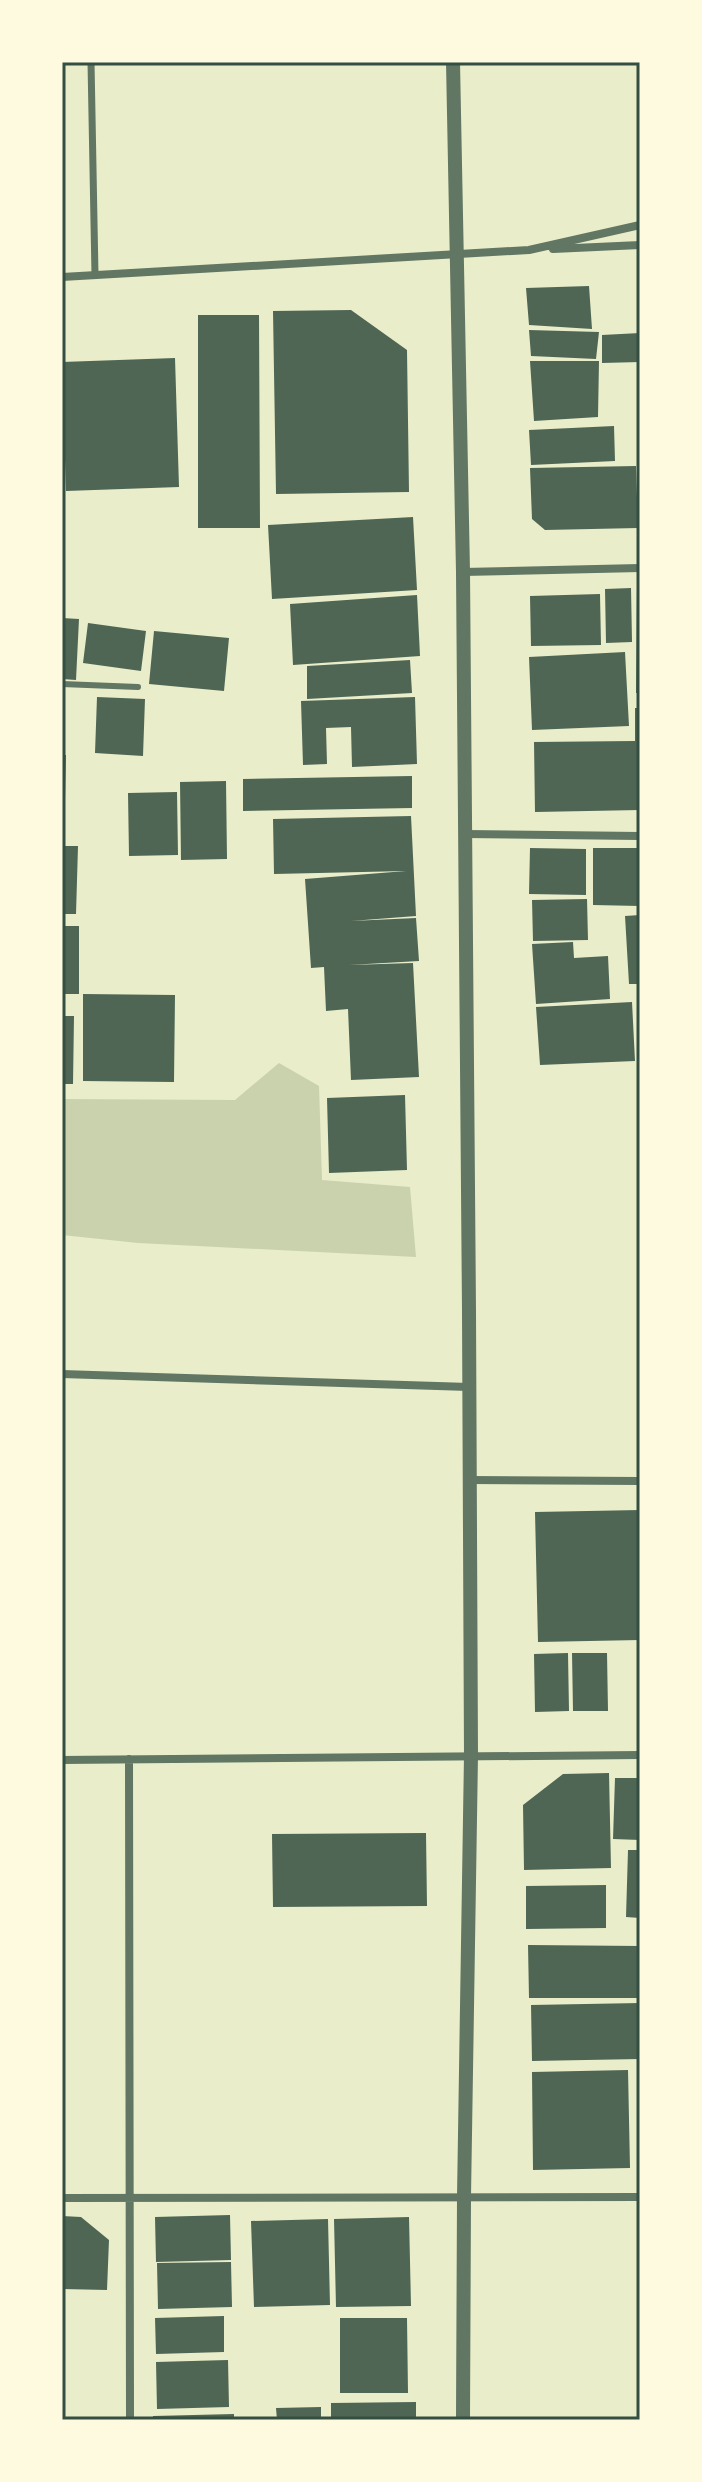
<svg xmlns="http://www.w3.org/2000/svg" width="702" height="2482" font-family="'Noto Sans',sans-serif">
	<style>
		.green { fill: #cad2ad }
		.building { fill: #4f6655 }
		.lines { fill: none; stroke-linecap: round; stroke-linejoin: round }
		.service { stroke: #617663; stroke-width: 6 }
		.pedestrian { stroke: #617663; stroke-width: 7 }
		.minor { stroke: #617663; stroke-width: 8 }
		.tertiary { stroke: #617663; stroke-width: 14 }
		.neatline { fill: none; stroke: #344e41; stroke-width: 3 }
	</style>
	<rect width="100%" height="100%" fill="#e9edc9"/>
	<!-- green -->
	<path class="green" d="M279 1063 319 1086 322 1180 410 1187 416 1257 138 1243 62 1235V1099L235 1100Z"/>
	<!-- building -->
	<path class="building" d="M589 286 592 329 529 325 526 288Z
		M351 310 407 350 409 492 276 494 273 311Z
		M198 315H259L260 528H198Z
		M529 330 599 332 596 359 531 356Z
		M640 333V362L602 363V335Z
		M175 358 179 487 66 491 62 362Z
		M530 361H599L598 417 534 421Z
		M614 426 615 461 531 465 529 430Z
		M636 466 638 528 545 530 532 519 530 468Z
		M413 517 417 590 272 599 268 525Z
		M631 588 632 642 606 643 605 589Z
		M637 588H640V693H636Z
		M600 594 601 645 531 646 530 596Z
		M417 595 420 656 293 665 290 604Z
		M62 618 79 619 76 680 62 679Z
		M88 623 146 631 141 671 83 663Z
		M154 631 229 638 224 691 149 684Z
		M625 652 629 726 532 730 529 657Z
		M410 660 412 693 307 699V666Z
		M97 697 145 699 143 756 95 753Z
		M415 697 417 764 352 767 351 727 326 728 327 764 303 765 301 701Z
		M635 708H640V810L535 812 534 742 635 741Z
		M62 755H66L65 800H62Z
		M412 776V808L243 811V779Z
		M226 781 227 859 181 860 180 782Z
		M177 792 178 855 129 856 128 793Z
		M411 816 416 916 351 921 416 918 419 961 349 965 413 963 419 1077 351 1080 348 1009 326 1011 324 967 311 968 305 879 406 871 274 874 273 819Z
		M62 846H78L76 914H62Z
		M530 848 586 849V895L529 894Z
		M593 848H640V906L593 905Z
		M587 899 588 940 533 941 532 900Z
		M640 915V984H629L625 916Z
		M62 926H79V994H62Z
		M573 942 574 958 608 956 610 999 536 1004 532 944Z
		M83 994 175 995 174 1082 83 1081Z
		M632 1002 635 1061 540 1065 536 1007Z
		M62 1016H74L73 1084H62Z
		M405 1095 407 1170 329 1173 327 1098Z
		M640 1510V1640L538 1642 535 1512Z
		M568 1653 569 1711 535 1712 534 1654Z
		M572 1653H607L608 1711H573Z
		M609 1773 611 1868 524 1870 523 1805 563 1774Z
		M615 1778H640V1840L613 1839Z
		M426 1833 427 1906 273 1907 272 1834Z
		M628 1850H640V1918L626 1917Z
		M606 1885V1928L526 1929V1886Z
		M528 1945 640 1946V1998H529Z
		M640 2003V2059L532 2061 531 2005Z
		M628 2070 630 2168 533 2170 532 2072Z
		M230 2215 231 2260 156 2262 155 2217Z
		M62 2216 81 2217 109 2240 107 2290 62 2289Z
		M409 2217 411 2306 336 2307 334 2219Z
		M328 2219 330 2305 254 2307 251 2221Z
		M231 2262 232 2307 158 2309 157 2263Z
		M224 2316V2352L156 2354 155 2318Z
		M340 2318H407L408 2393H340Z
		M228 2360 229 2407 157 2409 156 2362Z
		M416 2402V2420H331V2403Z
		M321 2407V2420H277L276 2408Z
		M234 2414V2420H153V2416Z"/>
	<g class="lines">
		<!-- service -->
		<path class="service" d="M62 684 138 687"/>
		<!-- pedestrian -->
		<path class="pedestrian" d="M91 62 95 275"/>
		<!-- minor -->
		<path class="minor" d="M553 249 640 245
			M62 277 529 250 640 225
			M463 572 640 568
			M465 834 640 836
			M62 1374 469 1387
			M469 1480 640 1481
			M129 1759 130 2420
			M62 1760 640 1755
			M62 2198 640 2197"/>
		<!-- tertiary -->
		<path class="tertiary" d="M453 62 463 572 469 1312 471 1755 464 2197 463 2420"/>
	</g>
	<!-- border -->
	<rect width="702" height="2482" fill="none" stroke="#fefae0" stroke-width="128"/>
	<rect x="64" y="64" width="574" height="2354" class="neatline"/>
</svg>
